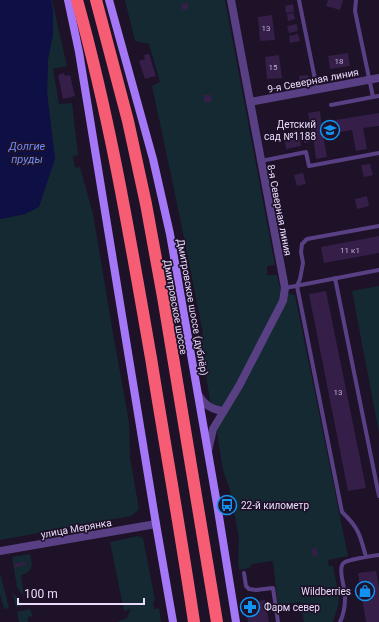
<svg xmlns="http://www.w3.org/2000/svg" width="379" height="622" font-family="Roboto,sans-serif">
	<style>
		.green { fill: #152932 }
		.water { fill: #0e1045 }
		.building { fill: #351f48 }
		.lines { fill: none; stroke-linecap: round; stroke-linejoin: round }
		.lane { stroke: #594084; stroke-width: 4 }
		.street { stroke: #594084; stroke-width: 8 }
		.secondary { stroke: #a477f7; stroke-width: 8 }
		.highway { stroke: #f65d74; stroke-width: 12 }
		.labels { text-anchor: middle; stroke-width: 3.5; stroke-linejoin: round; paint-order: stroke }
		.number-label { font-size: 8px; fill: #bdacd0 }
		.street-label { font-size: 10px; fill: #eadbfd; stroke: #1d1228 }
		.poi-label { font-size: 10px; fill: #eadbfd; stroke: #1d1228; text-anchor: end }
		.water-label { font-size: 11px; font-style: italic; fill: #6f8cf7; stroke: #1d1228 }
	</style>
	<rect width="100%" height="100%" fill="#1d1228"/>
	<!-- green -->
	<path class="green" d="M51 0H52L67 66 53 69 59 104 72 103 78 155 73 156 75 168 80 167 93 214 113 333 129 422 130 458 139 509 135 513 131 516 0 540V219L25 214 55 159 47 93 48 59 53 34V11Z
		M125 0H225L275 265 267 266V275H277C280 290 280 292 295 295L348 556 328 560 329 566H333L339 597 338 606 333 622H304L300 602 278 606 273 561 252 564 249 568 239 570 238 562 239 538 229 487 223 470 217 433 218 427 225 412 213 405 210 401 201 342 203 333 179 213 152 86 160 82 149 44 135 41Z
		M379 286V433L352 291Z
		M138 536 143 538 155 600 153 603 154 609 159 608 161 622H117L127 618 131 609 124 611 110 542Z
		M30 554C33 565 33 572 21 575L24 596 20 592 17 587 12 557Z
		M0 573 9 608 4 609 0 594Z
		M12 592 21 602 26 605 16 607Z
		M30 609 33 616 28 617V622H19L17 612Z"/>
	<!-- water -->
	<path class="water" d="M0 0H51L53 11V34L48 59 47 93 55 159 39 207 25 214 0 219Z"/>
	<!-- building -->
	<path class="building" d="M328 0H343L340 10 326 6Z
		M188 3V9L182 10 181 4Z
		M293 4 294 12 286 13 285 6Z
		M294 13 295 19 288 21 287 14Z
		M272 15 275 40 260 41 258 17Z
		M297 24 298 31 289 33 287 26Z
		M298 34 300 41 290 43 289 36Z
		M348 53 350 66 330 69 328 56Z
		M149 54 156 76 145 79 139 61 145 59 144 55Z
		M279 55 282 78 267 79 265 57Z
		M64 73 65 76 70 75 75 96 63 99 58 75Z
		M308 75 309 82 300 84 299 76Z
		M204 95H211V102H204Z
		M320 111 322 128 330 126 329 121 379 113V126L363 128 367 149 356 151 352 130 323 135 327 157 316 159 313 137 309 138 310 142 304 143V139L300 140 301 146 286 149 284 133 298 130 299 134 311 132 308 113Z
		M370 164 373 175 364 177 361 165Z
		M303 173 306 184 297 186 294 175Z
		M367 196 369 206 357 209 355 199Z
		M379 236V253L324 263 321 247Z
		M326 291 366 488 348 491 309 294Z
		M316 548 318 555 313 556 311 549Z
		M25 562 26 565 15 567 14 564Z
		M376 571 379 588V622H366L358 573Z
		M265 600 269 622H248L245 603Z"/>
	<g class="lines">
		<!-- lane -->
		<path class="lane" d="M299 0 317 89
			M373 97 379 96
			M331 105 373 97 355 11 356 0
			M261 161 306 152 309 166 379 153
			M335 278 379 496
			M285 288 379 270
			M366 557C360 535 359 528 342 512L297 286 300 279 303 263 301 252 302 244 307 239 379 226
			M244 573 246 586 249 589 256 590 273 588 278 622
			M340 622C344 614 345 607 345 598 346 589 336 566 345 562 347 561 349 561 351 560 360 558 370 556 379 555"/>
		<!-- street -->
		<path class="street" d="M250 102 379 78
			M198 394C204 405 211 409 223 411
			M208 451 213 429 239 386 283 301 285 288 231 0
			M0 551 156 524"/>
		<!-- secondary -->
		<path class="secondary" d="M68 0 79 52 87 101 156 524 173 622
			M109 0 153 159 170 234 217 504 236 622"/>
		<!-- highway -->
		<path class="highway" d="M77 0C110 118 130 238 151 358 165 446 181 534 194 622
			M96 0 128 121 146 204 163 297 217 622"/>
	</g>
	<!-- icons -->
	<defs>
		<symbol id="school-ring" viewBox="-11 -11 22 22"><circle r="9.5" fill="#1d1228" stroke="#1292f2" stroke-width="1.5"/><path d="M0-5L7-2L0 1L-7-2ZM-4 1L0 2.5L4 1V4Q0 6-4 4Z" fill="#1292f2"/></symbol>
		<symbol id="bus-ring" viewBox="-11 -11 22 22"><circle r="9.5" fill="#1d1228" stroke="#1292f2" stroke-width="1.5"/><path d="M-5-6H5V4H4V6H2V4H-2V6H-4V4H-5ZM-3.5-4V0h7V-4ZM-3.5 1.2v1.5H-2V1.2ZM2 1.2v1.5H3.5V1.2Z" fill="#1292f2"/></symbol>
		<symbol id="shop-ring" viewBox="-11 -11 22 22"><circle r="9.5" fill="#1d1228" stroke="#1292f2" stroke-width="1.5"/><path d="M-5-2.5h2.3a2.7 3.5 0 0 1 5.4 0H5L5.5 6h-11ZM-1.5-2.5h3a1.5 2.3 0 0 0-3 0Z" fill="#1292f2"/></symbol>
		<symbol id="pharmacy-ring" viewBox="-11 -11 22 22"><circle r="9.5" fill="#1d1228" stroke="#1292f2" stroke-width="1.5"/><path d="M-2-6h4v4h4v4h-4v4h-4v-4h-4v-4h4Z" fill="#1292f2"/></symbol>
	</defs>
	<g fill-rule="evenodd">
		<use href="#school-ring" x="319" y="119" width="22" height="22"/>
		<use href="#bus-ring" x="216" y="494" width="22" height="22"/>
		<use href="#shop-ring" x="354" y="580" width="22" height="22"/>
		<use href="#pharmacy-ring" x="239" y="596" width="22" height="22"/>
	</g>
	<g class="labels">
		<!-- number labels -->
		<g class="number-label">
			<text x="266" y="31">13</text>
			<text x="339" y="64">18</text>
			<text x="273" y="70">15</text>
			<text x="350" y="253">11 к1</text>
			<text x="338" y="395">13</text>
		</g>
		<!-- street labels -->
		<g class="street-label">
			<text transform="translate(313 80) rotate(-11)" y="4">9-я Северная линия</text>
			<text transform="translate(280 210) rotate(79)" y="4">8-я Северная линия</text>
			<text transform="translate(176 307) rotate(80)" y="4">Дмитровское шоссе</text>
			<text transform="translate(193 307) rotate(80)" y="4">Дмитровское шоссе (дублёр)</text>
			<text transform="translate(76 528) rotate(-10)" y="4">улица Мерянка</text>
		</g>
		<!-- poi labels -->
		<g class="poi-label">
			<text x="316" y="128">Детский<tspan x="316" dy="12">сад №1188</tspan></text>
			<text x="241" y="509" text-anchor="start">22-й километр</text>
			<text x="351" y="595">Wildberries</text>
			<text x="264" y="611" text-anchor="start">Фарм север</text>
		</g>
		<!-- water labels -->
		<g class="water-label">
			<text x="27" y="150">Долгие<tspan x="27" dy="13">пруды</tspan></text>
		</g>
	</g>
	<!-- scale -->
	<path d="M18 598v6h126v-6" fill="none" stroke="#eadbfd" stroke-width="2"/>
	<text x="24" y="598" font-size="12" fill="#eadbfd" stroke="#1d1228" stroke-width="3" paint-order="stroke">100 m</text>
</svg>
